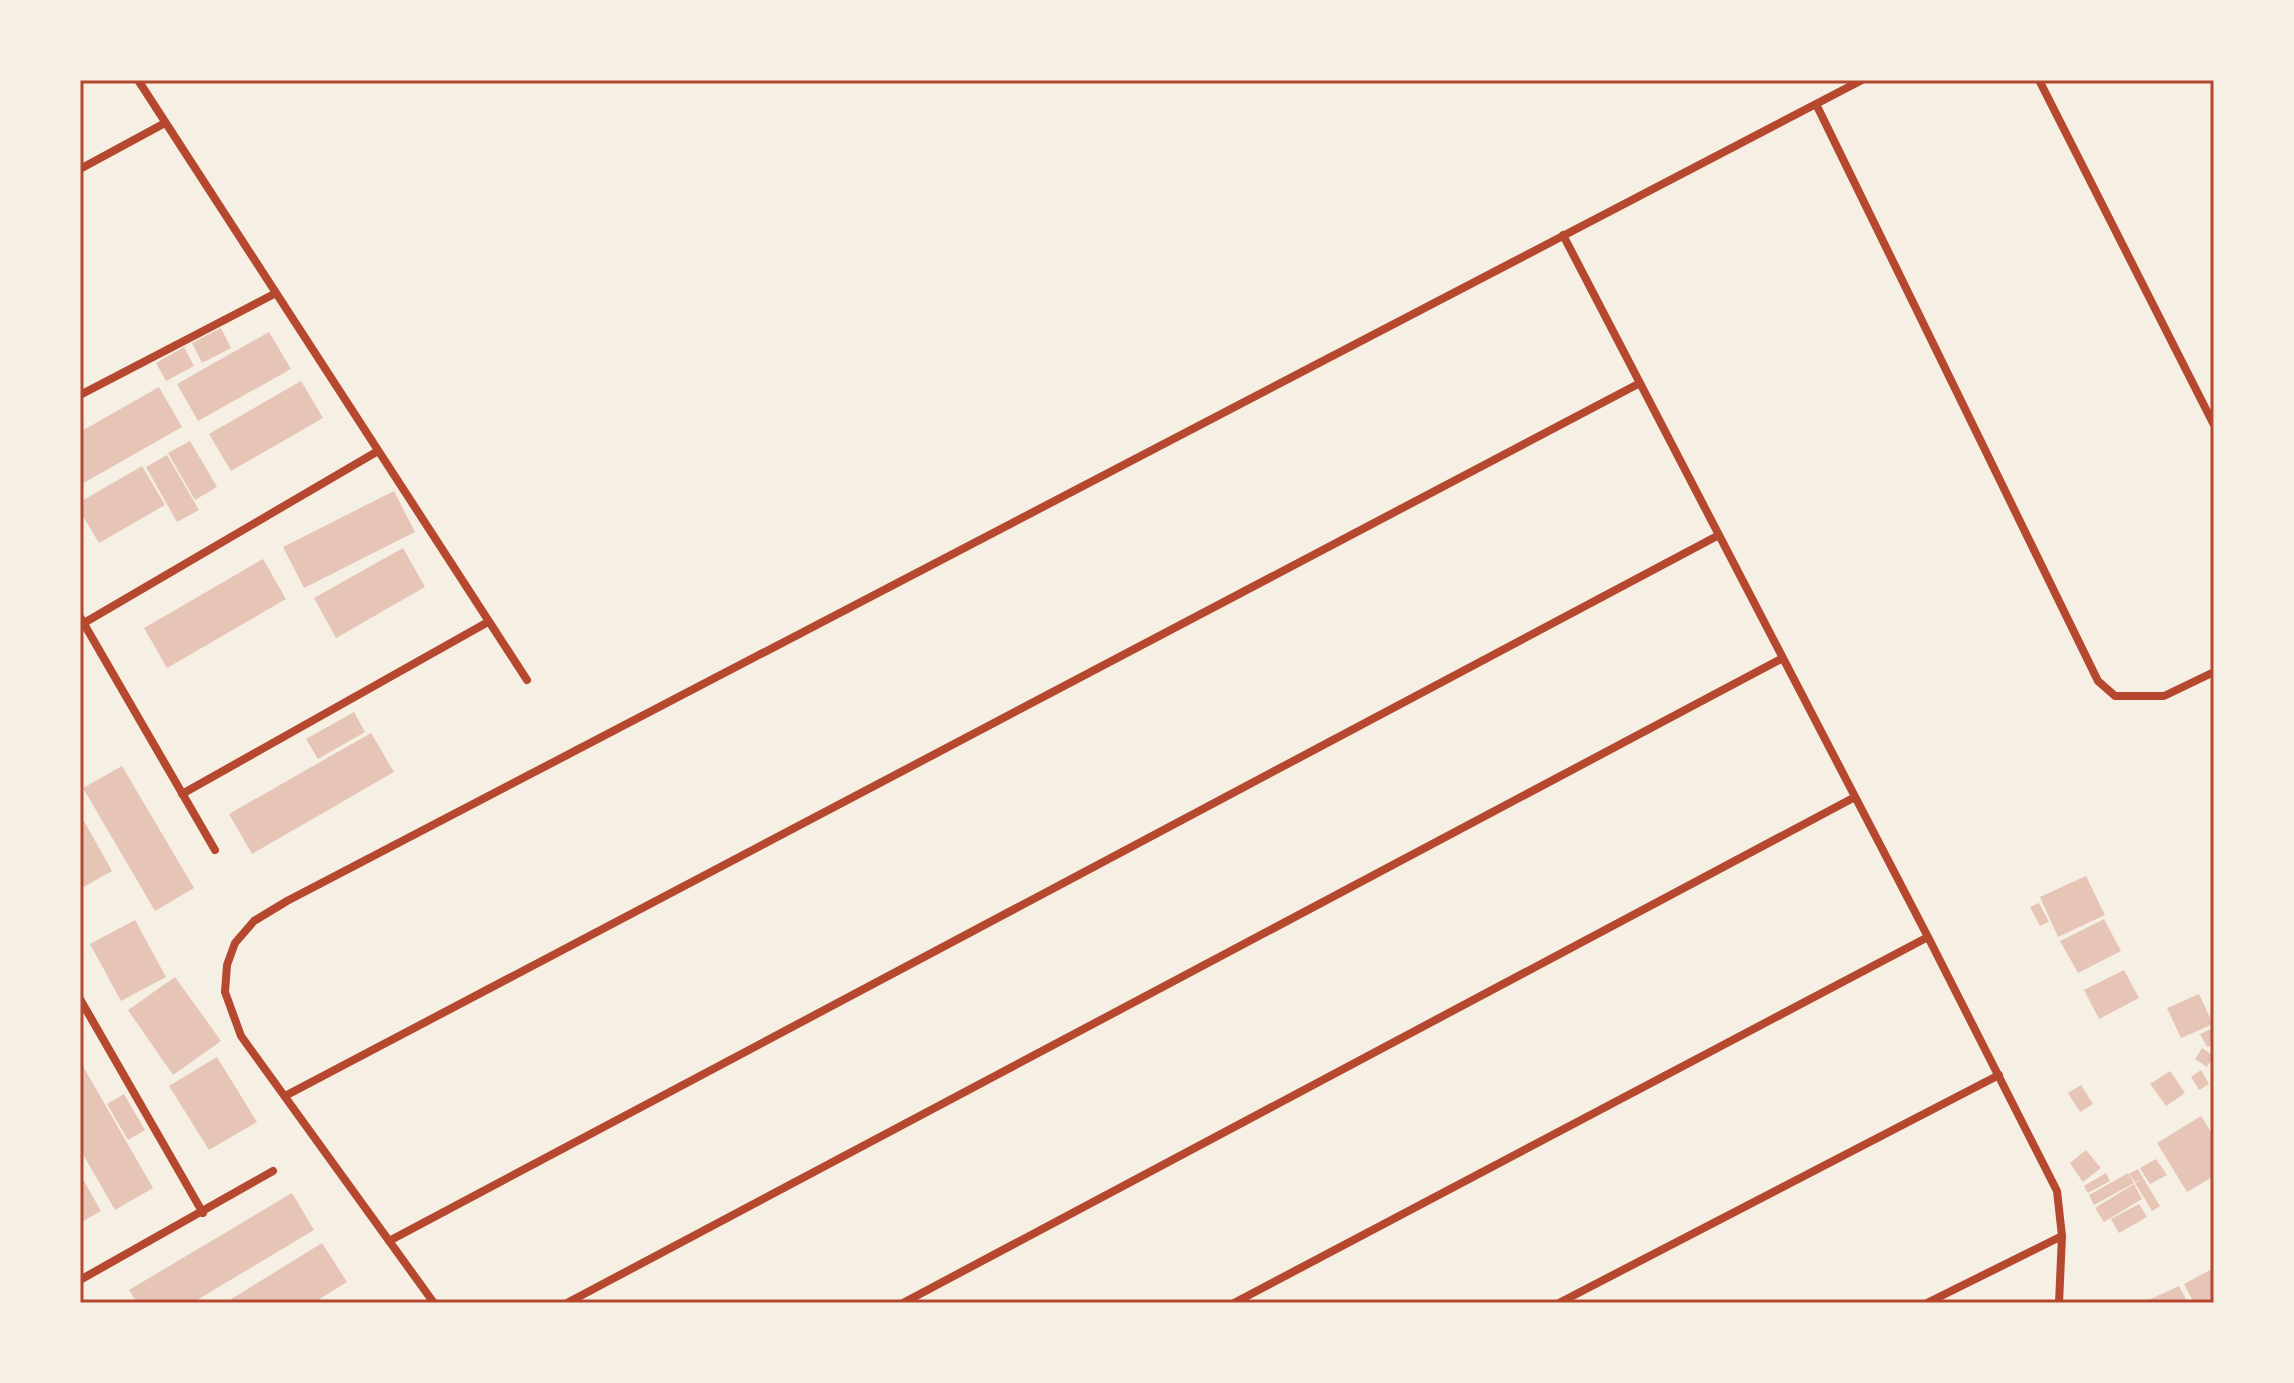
<svg xmlns="http://www.w3.org/2000/svg" width="2294" height="1383" font-family="'Open Sans',sans-serif">
	<style>
		.building { fill: #e6c5b7 }
		.lines { fill: none; stroke-linecap: round; stroke-linejoin: round }
		.minor { stroke: #b5482f; stroke-width: 8 }
		.neatline { fill: none; stroke: #b5482f; stroke-width: 3 }
	</style>
	<rect width="100%" height="100%" fill="#f6efe4"/>
	<!-- building -->
	<path class="building" d="M221 328 231 348 202 363 192 343Z
		M269 332 291 369 198 421 177 384Z
		M184 347 194 366 166 381 156 363Z
		M301 381 323 418 231 471 209 434Z
		M159 387 182 427 80 485V432Z
		M190 441 217 487 195 500 168 453Z
		M167 455 199 510 177 522 146 467Z
		M142 466 165 505 99 543 80 511V502Z
		M394 491 415 532 304 588 283 547Z
		M403 548 425 587 336 638 314 598Z
		M263 559 286 599 167 668 144 628Z
		M354 712 365 732 318 759 306 739Z
		M371 733 394 772 252 854 229 814Z
		M122 766 194 888 155 911 83 788Z
		M80 814 112 871 80 889Z
		M2086 876 2105 915 2058 937 2040 897Z
		M2039 903 2049 922 2040 926 2030 907Z
		M2104 919 2121 951 2078 973 2060 941Z
		M135 920 166 977 121 1001 90 944Z
		M2124 970 2139 998 2099 1019 2084 990Z
		M175 977 221 1041 173 1075 128 1010Z
		M2199 994 2213 1024 2181 1038 2167 1008Z
		M2213 1028 2214 1044 2207 1047 2200 1034Z
		M2202 1048 2214 1056 2207 1067 2195 1059Z
		M217 1057 257 1122 209 1150 169 1086Z
		M80 1061 153 1188 115 1210 80 1149Z
		M2201 1070 2209 1084 2199 1090 2191 1077Z
		M2170 1071 2185 1093 2166 1106 2150 1084Z
		M2081 1085 2093 1104 2080 1112 2068 1093Z
		M124 1094 145 1130 128 1140 107 1104Z
		M2201 1116 2214 1137V1176L2187 1192 2157 1143Z
		M2086 1150 2101 1168 2083 1182 2070 1163Z
		M2156 1159 2167 1175 2150 1184 2140 1168Z
		M2138 1169 2143 1178 2135 1182 2129 1174Z
		M2106 1173 2110 1181 2088 1193 2084 1186Z
		M2128 1173 2134 1183 2094 1205 2089 1195Z
		M80 1174 101 1211 80 1223Z
		M2143 1178 2160 1206 2152 1211 2135 1183Z
		M2134 1184 2142 1199 2104 1222 2095 1208Z
		M292 1193 314 1230 192 1303H137L129 1290Z
		M2139 1204 2147 1217 2119 1233 2111 1219Z
		M322 1243 347 1282 313 1303H225Z
		M2214 1268V1302L2194 1303 2184 1284Z
		M2179 1286 2188 1303H2142Z"/>
	<g class="lines">
		<!-- minor -->
		<path class="minor" d="M138 80 527 680
			M2039 80 2214 425
			M1816 104 2098 681 2115 696H2164L2214 672
			M80 169 165 123
			M1563 235 1928 937 2057 1191 2062 1236 2059 1303
			M80 395 276 293
			M80 617 215 850
			M84 623 378 451
			M182 794 488 622
			M80 999 203 1213
			M285 1096 1640 383
			M389 1241 1719 535
			M80 1280 273 1171
			M434 1303 241 1036 225 992 227 965 235 943 254 921 287 901 1862 80
			M567 1303 1783 658
			M903 1303 1855 797
			M1234 1303 1928 937
			M1559 1303 1999 1075
			M1927 1303 2062 1236"/>
	</g>
	<!-- border -->
	<rect width="2294" height="1383" fill="none" stroke="#f6efe4" stroke-width="164"/>
	<rect x="82" y="82" width="2130" height="1219" class="neatline"/>
</svg>
